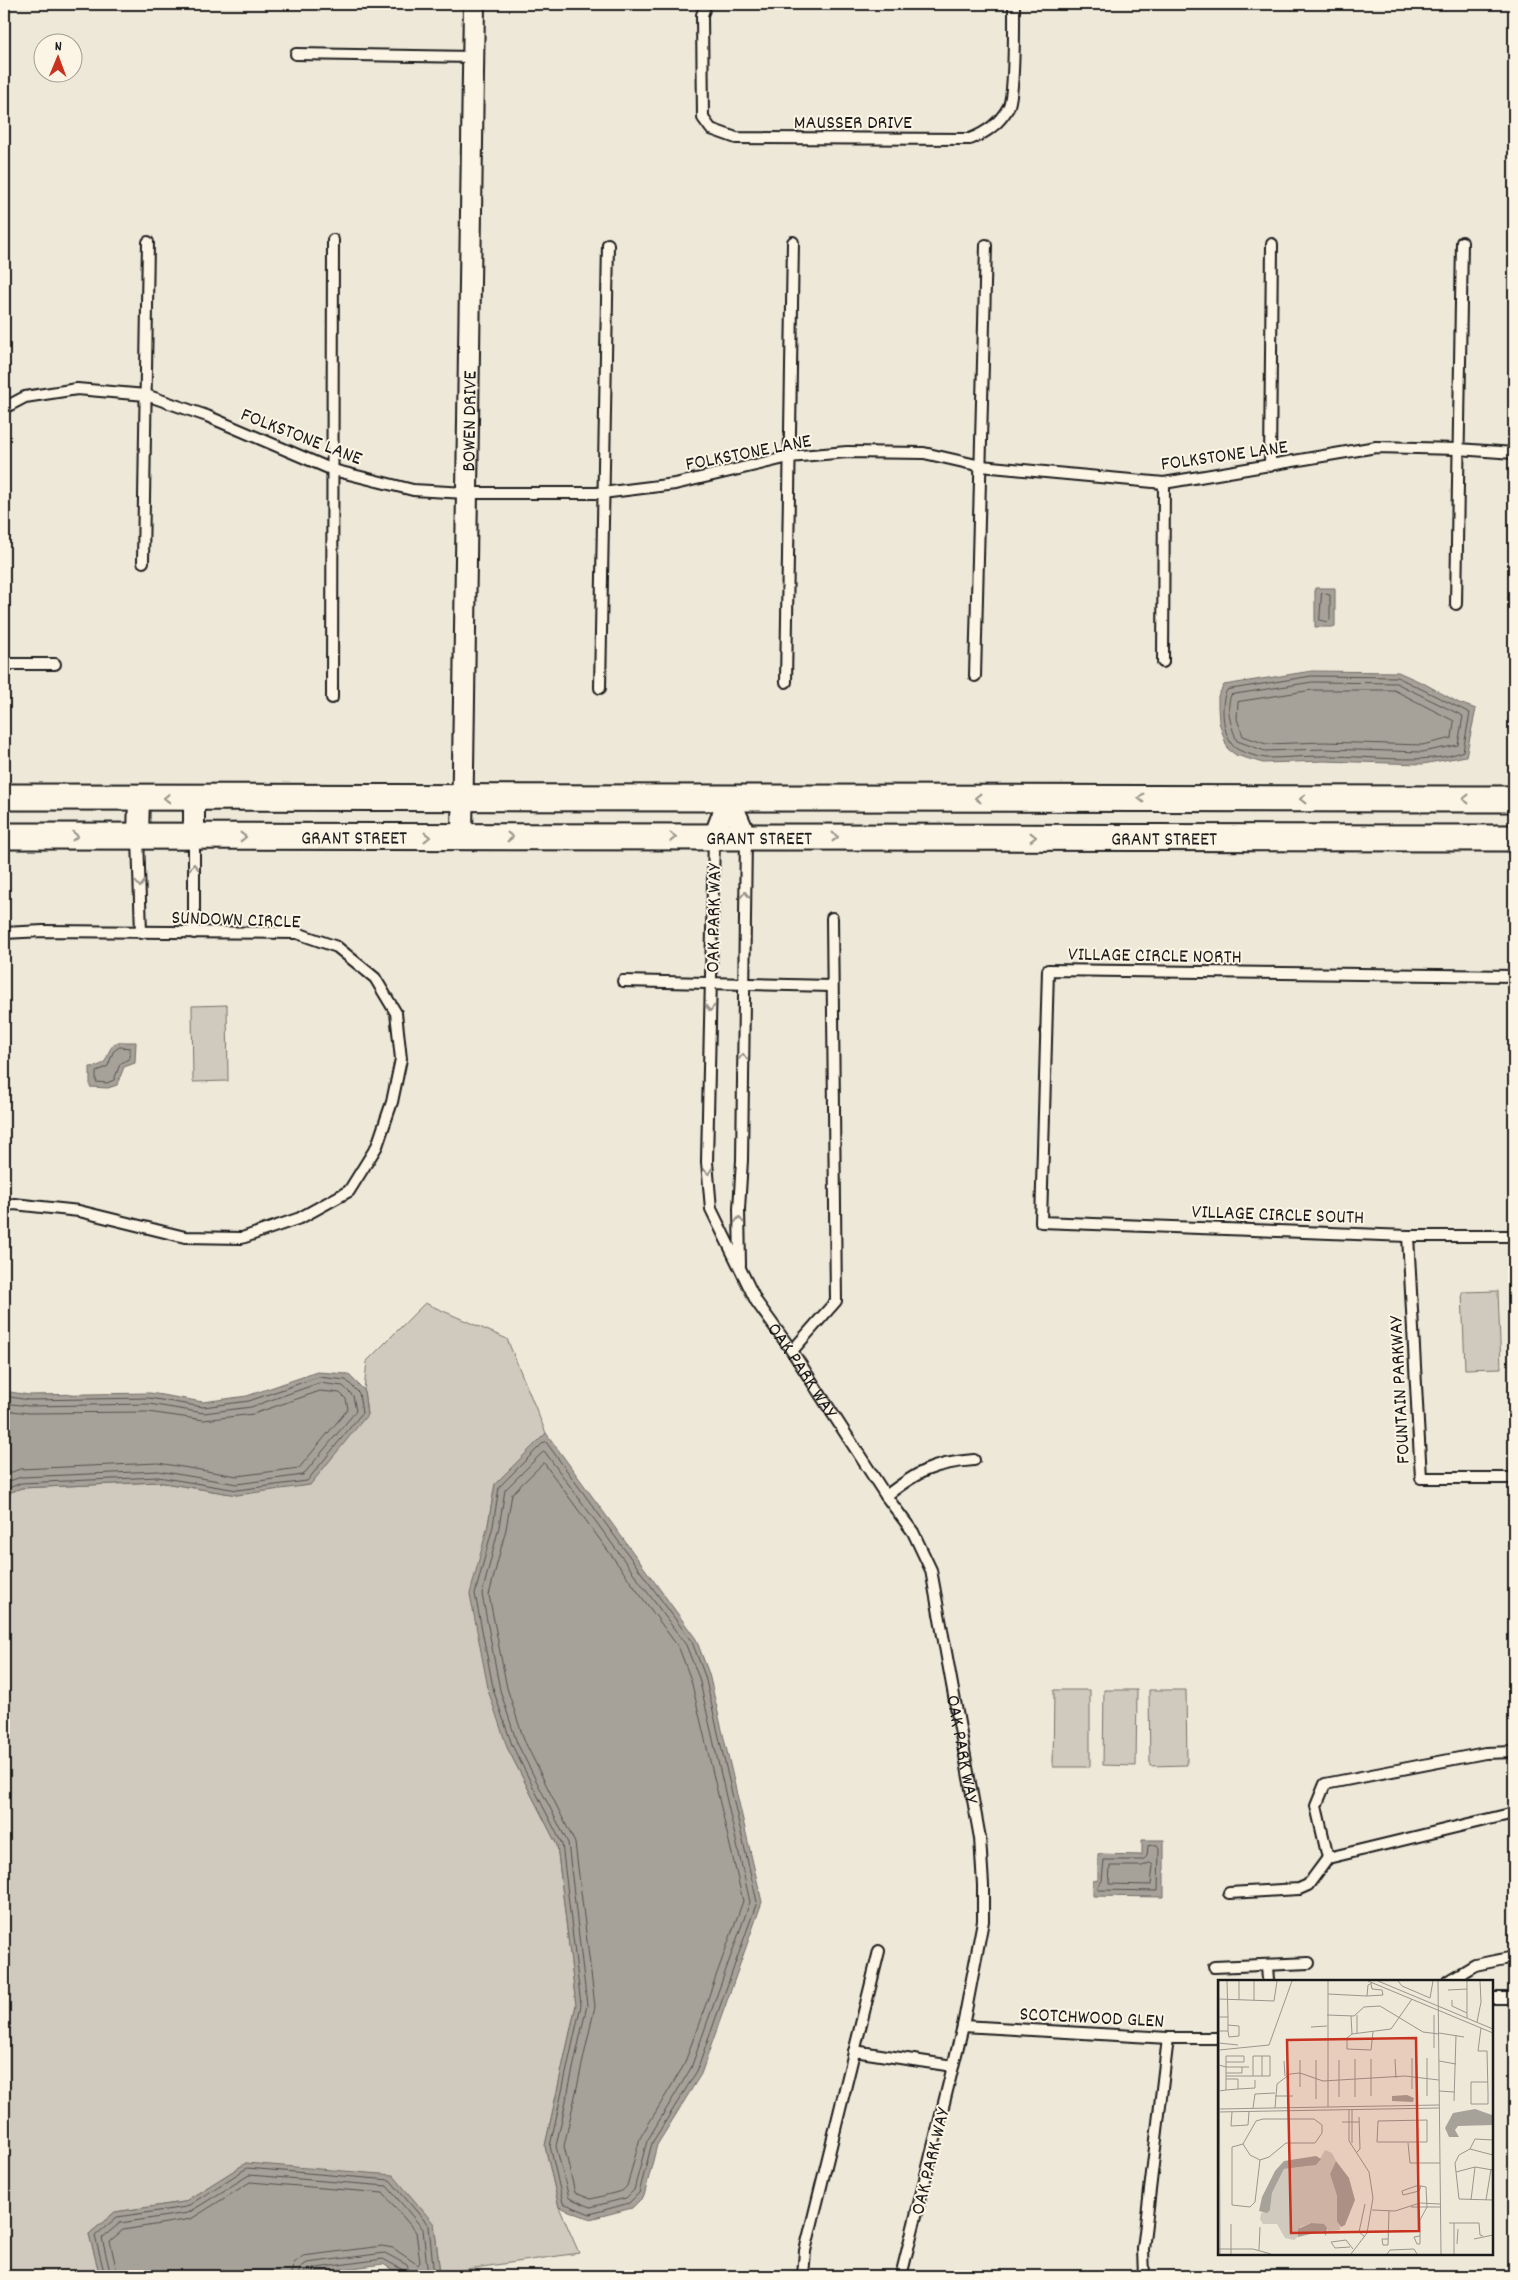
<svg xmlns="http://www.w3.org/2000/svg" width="1518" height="2280" font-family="Dekko,sans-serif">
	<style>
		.green { fill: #cfcabd; stroke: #76736c }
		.water { fill: #a7a299; stroke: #6f6c67 }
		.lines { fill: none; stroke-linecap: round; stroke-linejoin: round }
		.shore { stroke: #54524e; stroke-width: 1 }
		.service-casing { stroke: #1c1c1c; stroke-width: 14 }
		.minor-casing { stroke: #1c1c1c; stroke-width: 24 }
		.tertiary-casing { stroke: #1c1c1c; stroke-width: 29 }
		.service { stroke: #fcf5e5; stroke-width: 10 }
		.minor { stroke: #fcf5e5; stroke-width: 20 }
		.tertiary { stroke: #fcf5e5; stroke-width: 25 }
		.oneway { stroke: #97938b }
		.labels { text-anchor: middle; stroke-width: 4; stroke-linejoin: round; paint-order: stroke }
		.street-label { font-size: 20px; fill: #1c1c1c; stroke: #fcf5e5 }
		.inset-road { fill: none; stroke: #9a968d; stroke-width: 1 }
		.view { fill: #c8321e; fill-opacity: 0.15; stroke: #c8321e; stroke-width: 2.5 }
		.inset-edge { fill: none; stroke: #1c1c1c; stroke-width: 2.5 }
	</style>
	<rect width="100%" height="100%" fill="#eee8d9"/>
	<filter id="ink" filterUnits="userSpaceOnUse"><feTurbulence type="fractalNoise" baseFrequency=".02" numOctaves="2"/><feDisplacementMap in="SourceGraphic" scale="10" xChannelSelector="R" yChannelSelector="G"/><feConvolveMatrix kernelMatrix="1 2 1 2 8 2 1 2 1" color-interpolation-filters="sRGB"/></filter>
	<g filter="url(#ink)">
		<!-- green -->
		<path class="green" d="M227 1005 228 1081 193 1082 192 1006Z
			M1498 1291 1501 1368 1465 1369 1462 1292Z
			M425 1303 507 1339 546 1433 495 1484 488 1525 507 1747 557 1845 576 2005 545 2146 559 2207 579 2253 440 2273 434 2224 246 2163 184 2202 115 2212 89 2234 100 2276H4V1495L21 1488 158 1482 237 1495 367 1415 364 1390 367 1361Z
			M1054 1690H1090V1767H1053Z
			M1104 1690H1137L1136 1766 1103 1765Z
			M1149 1690H1186L1187 1765 1150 1766Z"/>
		<!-- water -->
		<path class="water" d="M1315 588H1335V627H1315Z
			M1312 671 1398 672 1425 684 1459 703 1476 709 1466 756 1423 764 1324 761 1263 763 1236 755 1228 749 1226 744 1219 722 1218 707V696L1224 685Z
			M118 1042H136L135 1063 124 1067 117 1085 108 1088 90 1087V1067C114 1066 102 1050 118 1042Z
			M317 1372 348 1374 364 1390 367 1415 310 1485 237 1495 158 1482 21 1488 4 1495V1391L29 1395 150 1393 203 1402 247 1396Z
			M546 1433 696 1639 709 1674 762 1902 701 2074 657 2145 644 2196 632 2208 590 2219 559 2207 545 2146 576 2005 557 1845 507 1747 489 1693 470 1594 488 1525 495 1484Z
			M1142 1840H1164V1897L1093 1896V1881L1098 1880V1854L1142 1855Z
			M246 2163 393 2175 434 2224 440 2273 439 2276H403L383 2264 291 2276H100L89 2234 115 2212 184 2202Z"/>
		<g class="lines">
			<!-- shore -->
			<path class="shore" d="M1322 593 1330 595V620L1328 622 1320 620Z
				M1312 676 1397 677 1470 713 1463 751C1432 766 1359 755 1323 756 1304 756 1285 758 1266 758 1258 757 1244 753 1237 749 1223 742 1219 702 1227 690Z
				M1313 682 1396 683 1463 716 1458 745 1422 752 1324 749 1265 751 1237 741C1232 729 1225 709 1231 695Z
				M1313 690H1394L1454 721 1452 738 1422 745 1324 742 1266 744 1243 736 1237 719 1238 702Z
				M120 1047 130 1048V1058L120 1064 114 1080 107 1083 96 1082V1072L108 1066 113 1052Z
				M4 1396 29 1400 149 1398 203 1407 249 1401 318 1377 346 1380 359 1393 362 1413 307 1481 237 1490 158 1477 21 1483 4 1490
				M4 1403 29 1406 149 1404 204 1413 251 1407 319 1383 343 1386 353 1396 356 1411 303 1475 237 1484 158 1471 21 1477 4 1483
				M4 1410 29 1413 148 1412 204 1420 253 1414 320 1391 340 1393 346 1399 348 1409 299 1468 237 1476 158 1463 20 1469 4 1475
				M546 1442 692 1642 705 1676 757 1902 697 2071 652 2143 639 2193 629 2203 590 2214 563 2203 550 2146 581 2005 562 1844 512 1745 494 1692 475 1594 493 1526 499 1487 543 1443Z
				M545 1452 686 1645 699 1678 750 1902 691 2068 647 2141 634 2190 626 2198 591 2207 569 2198 556 2146 587 2005 568 1843 517 1743 500 1690 482 1594 499 1527 505 1490 542 1453Z
				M544 1463 679 1648 691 1680 743 1901 684 2065 640 2138 627 2186 622 2191 591 2199 575 2193 564 2146 595 2006 575 1843 524 1740 507 1688 489 1595 506 1529 512 1494Z
				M1157 1845 1159 1848 1158 1891 1098 1890V1886L1102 1881 1104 1860H1143L1147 1856 1148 1846Z
				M1150 1863 1153 1865 1151 1885 1109 1884 1110 1866H1142Z
				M105 2276 95 2236 117 2217 186 2207 247 2168 390 2180 429 2226 434 2276
				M111 2276 102 2238 120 2223 188 2213 249 2175 387 2186 423 2229 428 2276
				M118 2276 110 2241 123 2230 191 2219 250 2182 383 2193 416 2232 420 2262 418 2265 393 2248 382 2246 303 2256 294 2263 290 2276
				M298 2276 300 2268 307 2263 385 2253 407 2265 411 2276
				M304 2276 305 2271 309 2269 383 2259 403 2270 405 2276"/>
			<defs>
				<g id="service">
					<path d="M706 4 702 15 703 118 711 129 736 138 970 139C986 133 999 124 1008 108 1015 96 1014 23 1014 4"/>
					<path d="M296 54 473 57"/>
					<path d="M4 408 25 397 77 389 146 395 207 416 333 470 413 490 466 493H602L675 484 789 457 847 452 924 453 981 466 1164 483 1376 447 1458 449 1514 453"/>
					<path d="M1270 466 1272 244"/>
					<path d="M143 562 148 242"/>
					<path d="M1456 604 1462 242"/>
					<path d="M1163 662 1164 483"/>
					<path d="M4 664H55"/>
					<path d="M975 676 986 245"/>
					<path d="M786 682 793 242"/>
					<path d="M600 688 608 244"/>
					<path d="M332 698 333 240"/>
					<path d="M138 837 141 933"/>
					<path id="s1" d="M714 837 707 1162 711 1209 756 1301 792 1351 886 1496 913 1532 931 1570 980 1838 983 1885V1921L963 2026 901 2276"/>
					<path d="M4 933 43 931 297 933 337 947 375 978 396 1013 401 1059 392 1102 377 1146 349 1191 300 1218 242 1238 185 1237 79 1211 14 1204 4 1206"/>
					<path d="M194 933V837"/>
					<path d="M1514 976 1048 970 1041 1222 1408 1236H1514"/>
					<path d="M623 981 832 986"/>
					<path d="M1408 1236 1421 1478H1514"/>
					<path d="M740 1265 739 1209 742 1160 746 837"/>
					<path d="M792 1351 836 1301 832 918"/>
					<path d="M886 1496C918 1471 934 1463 974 1460"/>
					<path d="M1514 1752 1485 1753 1325 1784 1316 1806 1328 1858 1514 1813"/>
					<path d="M1229 1893 1299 1889 1308 1885 1328 1858"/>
					<path d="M1267 1965 1268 1981"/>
					<path d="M1214 1967 1309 1963"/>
					<path d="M1448 1981 1475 1965 1514 1957"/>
					<path d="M1492 1998H1514"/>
					<path d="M963 2026 1168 2038H1219"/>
					<path d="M854 2051 953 2066"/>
					<path d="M803 2276 805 2251 879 1951"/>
					<path d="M1144 2276 1143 2249 1168 2038"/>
				</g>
				<g id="minor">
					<path d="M729 798 746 837"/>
					<path d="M138 836 139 798"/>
					<path d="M194 837V798"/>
					<path id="s2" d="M462 837 474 4"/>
					<path d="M714 837 729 798"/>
				</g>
				<g id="tertiary">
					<path d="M4 797 1514 799"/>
					<path id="s3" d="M4 836 1514 838"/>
				</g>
			</defs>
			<!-- service casing -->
			<use href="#service" class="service-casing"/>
			<!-- minor casing -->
			<use href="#minor" class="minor-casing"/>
			<!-- tertiary casing -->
			<use href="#tertiary" class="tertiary-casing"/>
			<!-- service -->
			<use href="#service" class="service"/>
			<!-- minor -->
			<use href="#minor" class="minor"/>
			<!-- tertiary -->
			<use href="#tertiary" class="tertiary"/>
		</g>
		<!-- one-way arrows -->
		<defs><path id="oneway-chevron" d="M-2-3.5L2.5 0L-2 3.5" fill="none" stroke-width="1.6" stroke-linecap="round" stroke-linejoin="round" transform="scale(1.25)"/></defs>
		<g class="oneway">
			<use href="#oneway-chevron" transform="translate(167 798) rotate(180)"/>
			<use href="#oneway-chevron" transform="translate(978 798) rotate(-180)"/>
			<use href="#oneway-chevron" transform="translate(1141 798) rotate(-180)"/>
			<use href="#oneway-chevron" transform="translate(1303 799) rotate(-180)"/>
			<use href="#oneway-chevron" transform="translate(1466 799) rotate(-180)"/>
			<use href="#oneway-chevron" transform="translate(75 836)"/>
			<use href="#oneway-chevron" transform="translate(243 837)"/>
			<use href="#oneway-chevron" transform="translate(427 837)"/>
			<use href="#oneway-chevron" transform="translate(510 837)"/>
			<use href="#oneway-chevron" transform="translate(673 837)"/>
			<use href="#oneway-chevron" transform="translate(835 837)"/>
			<use href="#oneway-chevron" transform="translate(1033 837)"/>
			<use href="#oneway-chevron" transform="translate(194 867) rotate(-90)"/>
			<use href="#oneway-chevron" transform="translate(140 884) rotate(88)"/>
			<use href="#oneway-chevron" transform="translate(745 895) rotate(-89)"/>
			<use href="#oneway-chevron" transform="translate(710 1008) rotate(91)"/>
			<use href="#oneway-chevron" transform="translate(743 1057) rotate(-89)"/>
			<use href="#oneway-chevron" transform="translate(708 1171) rotate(84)"/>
			<use href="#oneway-chevron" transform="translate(739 1220) rotate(-91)"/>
		</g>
	</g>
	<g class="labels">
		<!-- street labels -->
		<g class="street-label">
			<text x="853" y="128">MAUSSER DRIVE</text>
			<text dy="7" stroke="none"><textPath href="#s2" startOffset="416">BOWEN DRIVE</textPath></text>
			<text transform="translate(302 435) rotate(21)" y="7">FOLKSTONE LANE</text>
			<text transform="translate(748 451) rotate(-11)" y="7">FOLKSTONE LANE</text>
			<text transform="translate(1224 454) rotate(-8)" y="7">FOLKSTONE LANE</text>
			<text dy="7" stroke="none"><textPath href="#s3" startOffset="350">GRANT STREET</textPath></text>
			<text dy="7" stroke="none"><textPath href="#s3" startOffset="755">GRANT STREET</textPath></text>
			<text dy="7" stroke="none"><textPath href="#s3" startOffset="1160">GRANT STREET</textPath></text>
			<text transform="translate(236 918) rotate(2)" y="7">SUNDOWN CIRCLE</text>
			<text transform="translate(712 918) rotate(-89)" y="7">OAK PARK WAY</text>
			<text transform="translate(1155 954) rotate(1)" y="7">VILLAGE CIRCLE NORTH</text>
			<text transform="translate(1278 1213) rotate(2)" y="7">VILLAGE CIRCLE SOUTH</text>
			<text dy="7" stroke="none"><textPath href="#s1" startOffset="558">OAK PARK WAY</textPath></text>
			<text transform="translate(1398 1390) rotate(-93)" y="7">FOUNTAIN PARKWAY</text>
			<text dy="7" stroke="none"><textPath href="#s1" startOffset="978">OAK PARK WAY</textPath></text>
			<text transform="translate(1092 2016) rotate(3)" y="7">SCOTCHWOOD GLEN</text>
			<text transform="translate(929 2161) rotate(-76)" y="7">OAK PARK WAY</text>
		</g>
	</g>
	<!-- overview -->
	<g transform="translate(1218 1980)">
		<rect width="275" height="275" fill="#eee8d9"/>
		<path d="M107 170 114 173 118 181 112 194 119 216 122 250 110 252 109 248 93 243 82 247V255L76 260 67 258 59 244H45L42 239 43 233 52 230 54 213 66 189 92 186 102 179Z" fill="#cfcabd"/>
		<path d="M189 115 196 118 195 122 174 121V116ZM257 129 274 135 275 145 240 146 237 150 241 157H231L227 148 235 133ZM98 176 103 179 98 185 66 189 54 213 52 230 49 233 41 231 44 217 57 191 66 181ZM118 181 131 198 137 220 127 245 123 247 119 241V216L112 194ZM93 243 106 244 109 248 108 256 105 251 80 257V249Z" fill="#a7a299"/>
		<path class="inset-road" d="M1 1 2 274M9 1 10 37M21 1V20M36 1V20M110 1V127M150 1 275 53M160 1 275 49M180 1 184 6 212 18 215 1M220 1 223 274M230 10 249 9M110 14 149 16 150 5 154 3M149 16 165 15 164 10 154 9 153 4M1 19 56 21 59 1M234 20V26L249 33M109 35 136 36 146 27 162 26 205 52 221 54M139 35V53M216 35V68M133 36 134 54M1 37H10V51H1M249 38V1M259 42 263 22 262 1M10 45 21 46V56L11 57 10 51M93 47 109 46M263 48 260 71H269L270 113V124H253V102H270M155 52 153 70 129 69V58L134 54 173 49 194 19M221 53 246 57M1 63 20 65M51 65 74 1M1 70 51 65M194 78V109M209 78V116M137 79V117M177 79 178 98M82 80V107M98 80V119M66 81 67 96M221 81 238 84M8 82H26V76H8V87H31M1 85 8 87V110L1 111M8 93H24V87M8 96H35V76H52V96H35M44 96V76M8 99H20V109L8 110M20 109 37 108V100M221 111 236 112M57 116H75M153 116V79M121 117V80M236 121 238 55M35 128 37 114 57 113M57 128 59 104 72 94 82 93 105 101 187 96 221 100M0 129 221 125M131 129V161L151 192 155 218 149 253 133 274M134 129V163M0 132 221 128M14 132 13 146 30 145 31 132M45 139H96L104 145V153L97 163H68L51 177 42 180 32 175 25 164 38 141ZM209 140V162H159L160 141ZM124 142H141M275 160 257 159 252 169 241 175 237 183 241 219 275 220M190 163 192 183H222M25 164 14 167V225L32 227 37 222 42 180M252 169 275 175M138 173 142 169 141 137M238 192 257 187 275 190M253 220 257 187M268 220 273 189M193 227H222M154 230 177 231 202 223 222 224M231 243H261L262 255 265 256M236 243V274M13 244V274M202 256 196 257 199 264H202V240L209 227 208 207 203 206H198L184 211 185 215 201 211 203 206M147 257 141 252 147 224M170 259H164L165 265H170L171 231M256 259 275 255M239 264 240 249M132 267 117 268 113 262 128 260 135 269M1 269H35L53 274M41 270 42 247M169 274 172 270 196 269 199 274"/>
		<path class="view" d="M198 58 201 251 73 253 69 60Z"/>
		<rect width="275" height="275" class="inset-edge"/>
	</g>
	<!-- margin -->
	<rect width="1518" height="2280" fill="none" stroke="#fcf5e5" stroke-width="20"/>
	<rect x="10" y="10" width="1498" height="2260" fill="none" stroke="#1c1c1c" stroke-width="2" filter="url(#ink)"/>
	<!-- north arrow -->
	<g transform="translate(58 58) rotate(1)"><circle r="24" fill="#fcf5e5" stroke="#a29e95"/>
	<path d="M0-4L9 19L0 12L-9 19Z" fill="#c8321e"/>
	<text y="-8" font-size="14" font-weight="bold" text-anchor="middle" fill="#1c1c1c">N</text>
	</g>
</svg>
